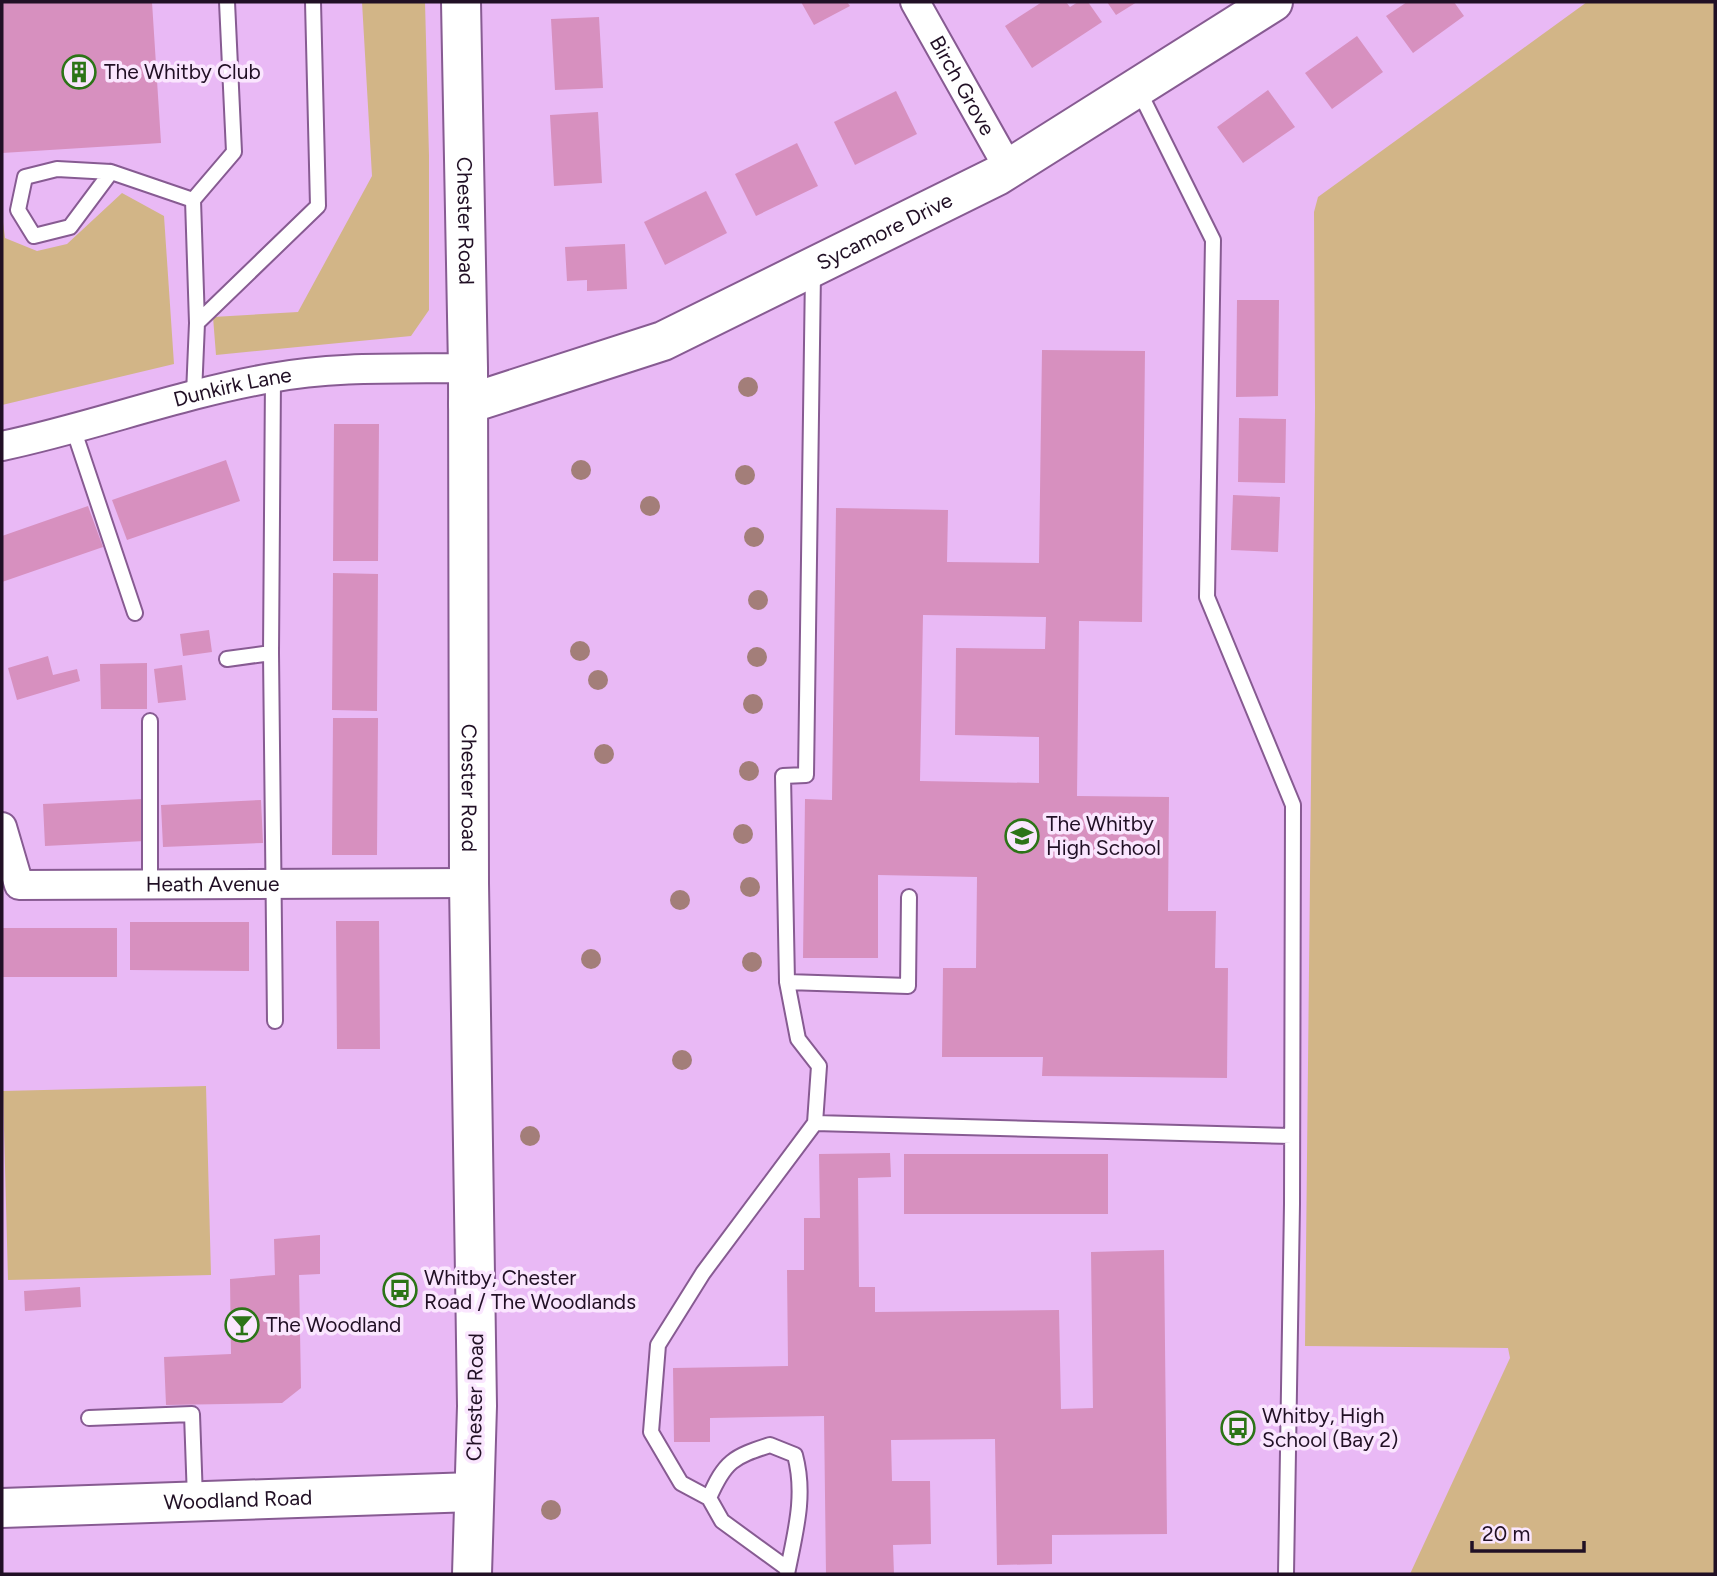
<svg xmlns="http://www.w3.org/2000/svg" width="1717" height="1576" font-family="Figtree,sans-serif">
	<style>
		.green { fill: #d2b587 }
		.building { fill: #d790bf; fill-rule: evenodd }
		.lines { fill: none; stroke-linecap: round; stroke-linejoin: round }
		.lane-casing { stroke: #875b92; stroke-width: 18 }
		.street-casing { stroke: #875b92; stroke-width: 32 }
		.secondary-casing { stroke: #875b92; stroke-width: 42 }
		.primary-casing { stroke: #875b92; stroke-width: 42 }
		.lane { stroke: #fff; stroke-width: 14 }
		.street { stroke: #fff; stroke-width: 28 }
		.secondary { stroke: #fff; stroke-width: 38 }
		.primary { stroke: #fff; stroke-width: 38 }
		.tree { fill: #a37e79 }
		.labels { text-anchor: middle; stroke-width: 7; stroke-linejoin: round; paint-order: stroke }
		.poi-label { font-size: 21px; fill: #211025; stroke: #fae6fe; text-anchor: start }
		.street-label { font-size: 21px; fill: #211025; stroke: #fae6fe }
	</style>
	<rect width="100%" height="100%" fill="#e9b9f5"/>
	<!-- green -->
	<path class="green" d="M362 2H425L429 156V310L411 336 216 355 213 317 298 312 372 176Z
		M1587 2H1715V1574H1410L1510 1358 1508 1348 1305 1346 1315 407 1314 212 1318 197Z
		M122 193 164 216 174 364 2 405V214L5 238 37 251 67 244Z
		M206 1086 211 1275 8 1280 3 1091Z"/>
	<!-- building -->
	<path class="building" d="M2 2H152L161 143 2 153Z
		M801 2H847L850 6 814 25Z
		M1042 2H1066L1070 7 1078 2H1088L1102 22 1032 68 1005 26Z
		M1107 2H1137L1116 15Z
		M1407 2H1454L1464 16 1413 53 1386 16Z
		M599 17 603 88 555 90 551 19Z
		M1357 36 1383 72 1332 109 1305 73Z
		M1268 90 1295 127 1243 163 1217 127Z
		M896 91 917 134 855 165 834 122Z
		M598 112 602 183 554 186 550 115Z
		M797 143 818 186 756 216 735 174Z
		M706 191 727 233 665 265 644 222Z
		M625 244 627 289 587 291V280L567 281 565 247Z
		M1237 300H1279L1278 396 1236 397Z
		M1042 350 1145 351 1142 622 1079 621 1077 796 1169 797 1168 911H1216L1215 968H1228L1227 1078 1042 1076 1043 1057H942L943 968H976L977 877 878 875V958H803L805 799 832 800 836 508 948 510 947 562 1039 563ZM923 615 1046 617 1045 649 956 648 955 735 1039 737V783L920 781Z
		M1239 418 1286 419 1285 483 1238 482Z
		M334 424H379L378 561H333Z
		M226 460 240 501 127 540 112 500Z
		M1233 495 1280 497 1278 552 1231 550Z
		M88 506 103 547 2 582V536Z
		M333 573 378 574 377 711 332 710Z
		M209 630 212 652 183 656 180 634Z
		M48 656 53 675 77 669 80 681 17 700 8 668Z
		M147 663V709H101L100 664Z
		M182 665 186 700 158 703 154 669Z
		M333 718H378L377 855H332Z
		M143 799 145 841 45 846 43 804Z
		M261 800 263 843 163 847 161 805Z
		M336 921H379L380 1049H337Z
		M130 922H249V971L130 970Z
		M2 928H117V977H2Z
		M890 1153 891 1177 858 1178 859 1287H875V1312L1059 1310 1061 1409 1093 1408 1091 1252 1164 1250 1167 1534 1052 1535V1564L997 1565 995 1439 891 1440 892 1481H930L931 1544 893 1545 894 1574H826L824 1416 710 1418V1442H674L673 1368 788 1366 787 1270H804V1218H820L819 1154Z
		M904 1154H1108V1214H904Z
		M320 1235V1274L299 1275 301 1388 282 1403 166 1405 164 1357 231 1354 230 1279 275 1275 274 1239Z
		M80 1287 81 1307 25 1311 24 1291Z"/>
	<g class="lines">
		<defs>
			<path id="lane" d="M1138 89 1213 240 1207 597 1293 805 1292 1204 1286 1574
				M111 172 57 169 25 177 18 210 34 236 70 227 111 172 193 200
				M813 272 806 775 783 776 787 982 908 986 909 897
				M197 323 318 206 313 2
				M273 377 271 653 275 1021
				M194 394 197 323 193 200 234 152 227 2
				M74 431 135 613
				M227 659 271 653
				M150 884V721
				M815 1123 1292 1136
				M89 1418 192 1414 195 1499
				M709 1498 681 1483 651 1432 658 1345 703 1273 815 1123 819 1066 798 1039 787 982
				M787 1574C795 1533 806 1496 795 1455L770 1445C733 1457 725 1461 709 1498L722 1521 788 1569"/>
			<g id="street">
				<path id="s1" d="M915 2 1009 169"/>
				<path id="s2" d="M2 446C92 427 179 394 271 378 335 366 403 369 468 368"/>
				<path id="s3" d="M2 827 19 885 469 883"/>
			</g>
			<g id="secondary">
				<path id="s4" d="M468 404 663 341 997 176 1273 2"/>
				<path id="s5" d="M2 1508 473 1492"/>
			</g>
			<g id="primary">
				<path id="s6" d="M461 2 468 368 469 883 477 1406 472 1574"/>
			</g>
		</defs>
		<!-- lane casing -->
		<use href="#lane" class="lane-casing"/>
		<!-- street casing -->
		<use href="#street" class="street-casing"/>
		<!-- secondary casing -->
		<use href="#secondary" class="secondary-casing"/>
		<!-- primary casing -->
		<use href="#primary" class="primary-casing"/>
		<!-- lane -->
		<use href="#lane" class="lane"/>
		<!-- street -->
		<use href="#street" class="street"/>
		<!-- secondary -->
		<use href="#secondary" class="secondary"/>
		<!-- primary -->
		<use href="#primary" class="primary"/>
	</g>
	<!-- trees -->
	<g class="tree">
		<circle cx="748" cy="387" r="10"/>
		<circle cx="581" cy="470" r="10"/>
		<circle cx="745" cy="475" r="10"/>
		<circle cx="650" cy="506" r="10"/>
		<circle cx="754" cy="537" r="10"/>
		<circle cx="758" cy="600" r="10"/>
		<circle cx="580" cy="651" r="10"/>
		<circle cx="757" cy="657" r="10"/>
		<circle cx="598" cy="680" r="10"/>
		<circle cx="753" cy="704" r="10"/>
		<circle cx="604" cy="754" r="10"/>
		<circle cx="749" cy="771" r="10"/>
		<circle cx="743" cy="834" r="10"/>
		<circle cx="750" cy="887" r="10"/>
		<circle cx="680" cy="900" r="10"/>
		<circle cx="591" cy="959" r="10"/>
		<circle cx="752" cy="962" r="10"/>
		<circle cx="682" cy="1060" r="10"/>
		<circle cx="530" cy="1136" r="10"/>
		<circle cx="551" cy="1510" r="10"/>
	</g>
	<!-- icons -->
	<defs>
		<symbol id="building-ring" viewBox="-11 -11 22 22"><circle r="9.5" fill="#fae6fe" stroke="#2c7417" stroke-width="1.5"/><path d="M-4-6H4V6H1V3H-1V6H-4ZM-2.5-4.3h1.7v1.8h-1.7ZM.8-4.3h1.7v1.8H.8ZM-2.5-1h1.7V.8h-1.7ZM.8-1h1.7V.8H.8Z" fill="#2c7417"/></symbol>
		<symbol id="school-ring" viewBox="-11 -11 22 22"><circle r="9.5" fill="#fae6fe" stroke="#2c7417" stroke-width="1.5"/><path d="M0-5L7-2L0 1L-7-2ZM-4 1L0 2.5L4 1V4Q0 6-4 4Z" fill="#2c7417"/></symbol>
		<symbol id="bus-ring" viewBox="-11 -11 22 22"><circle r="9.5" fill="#fae6fe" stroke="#2c7417" stroke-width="1.5"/><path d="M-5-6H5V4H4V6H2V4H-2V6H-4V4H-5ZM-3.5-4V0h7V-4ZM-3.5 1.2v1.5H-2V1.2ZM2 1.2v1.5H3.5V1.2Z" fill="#2c7417"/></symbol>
		<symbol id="bar-ring" viewBox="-11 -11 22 22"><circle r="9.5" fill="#fae6fe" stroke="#2c7417" stroke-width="1.5"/><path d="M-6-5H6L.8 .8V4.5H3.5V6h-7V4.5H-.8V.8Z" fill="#2c7417"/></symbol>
	</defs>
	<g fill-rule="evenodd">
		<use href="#building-ring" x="60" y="53" width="38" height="38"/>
		<use href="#school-ring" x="1003" y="817" width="38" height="38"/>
		<use href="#bus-ring" x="381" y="1271" width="38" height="38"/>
		<use href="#bar-ring" x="223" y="1306" width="38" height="38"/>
		<use href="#bus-ring" x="1219" y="1409" width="38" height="38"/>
	</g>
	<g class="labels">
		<!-- poi labels -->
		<g class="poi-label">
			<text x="104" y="79">The Whitby Club</text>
			<text x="1046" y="831">The Whitby<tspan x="1046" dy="24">High School</tspan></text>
			<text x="424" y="1285">Whitby, Chester<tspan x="424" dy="24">Road / The Woodlands</tspan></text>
			<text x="266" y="1332">The Woodland</text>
			<text x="1262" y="1423">Whitby, High<tspan x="1262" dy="24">School (Bay 2)</tspan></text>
		</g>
		<!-- street labels -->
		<g class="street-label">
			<text dy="7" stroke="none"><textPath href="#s1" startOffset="96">Birch Grove</textPath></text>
			<text dy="7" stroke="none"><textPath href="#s6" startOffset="219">Chester Road</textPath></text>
			<text dy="7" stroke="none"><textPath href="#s4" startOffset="452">Sycamore Drive</textPath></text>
			<text dy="7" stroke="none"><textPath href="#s2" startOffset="238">Dunkirk Lane</textPath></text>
			<text dy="7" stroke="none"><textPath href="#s6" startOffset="786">Chester Road</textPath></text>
			<text dy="7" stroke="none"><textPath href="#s3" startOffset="254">Heath Avenue</textPath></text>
			<text transform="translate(475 1397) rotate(-89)" y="7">Chester Road</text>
			<text dy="7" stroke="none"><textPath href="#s5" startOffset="236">Woodland Road</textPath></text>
		</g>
	</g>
	<!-- border -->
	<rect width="1717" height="1576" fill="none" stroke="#211025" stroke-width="7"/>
	<!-- scale -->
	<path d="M1472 1541v10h112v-10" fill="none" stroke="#211025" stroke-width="3.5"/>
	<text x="1482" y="1541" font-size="21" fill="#211025" stroke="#fae6fe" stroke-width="5" paint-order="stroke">20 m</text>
</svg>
